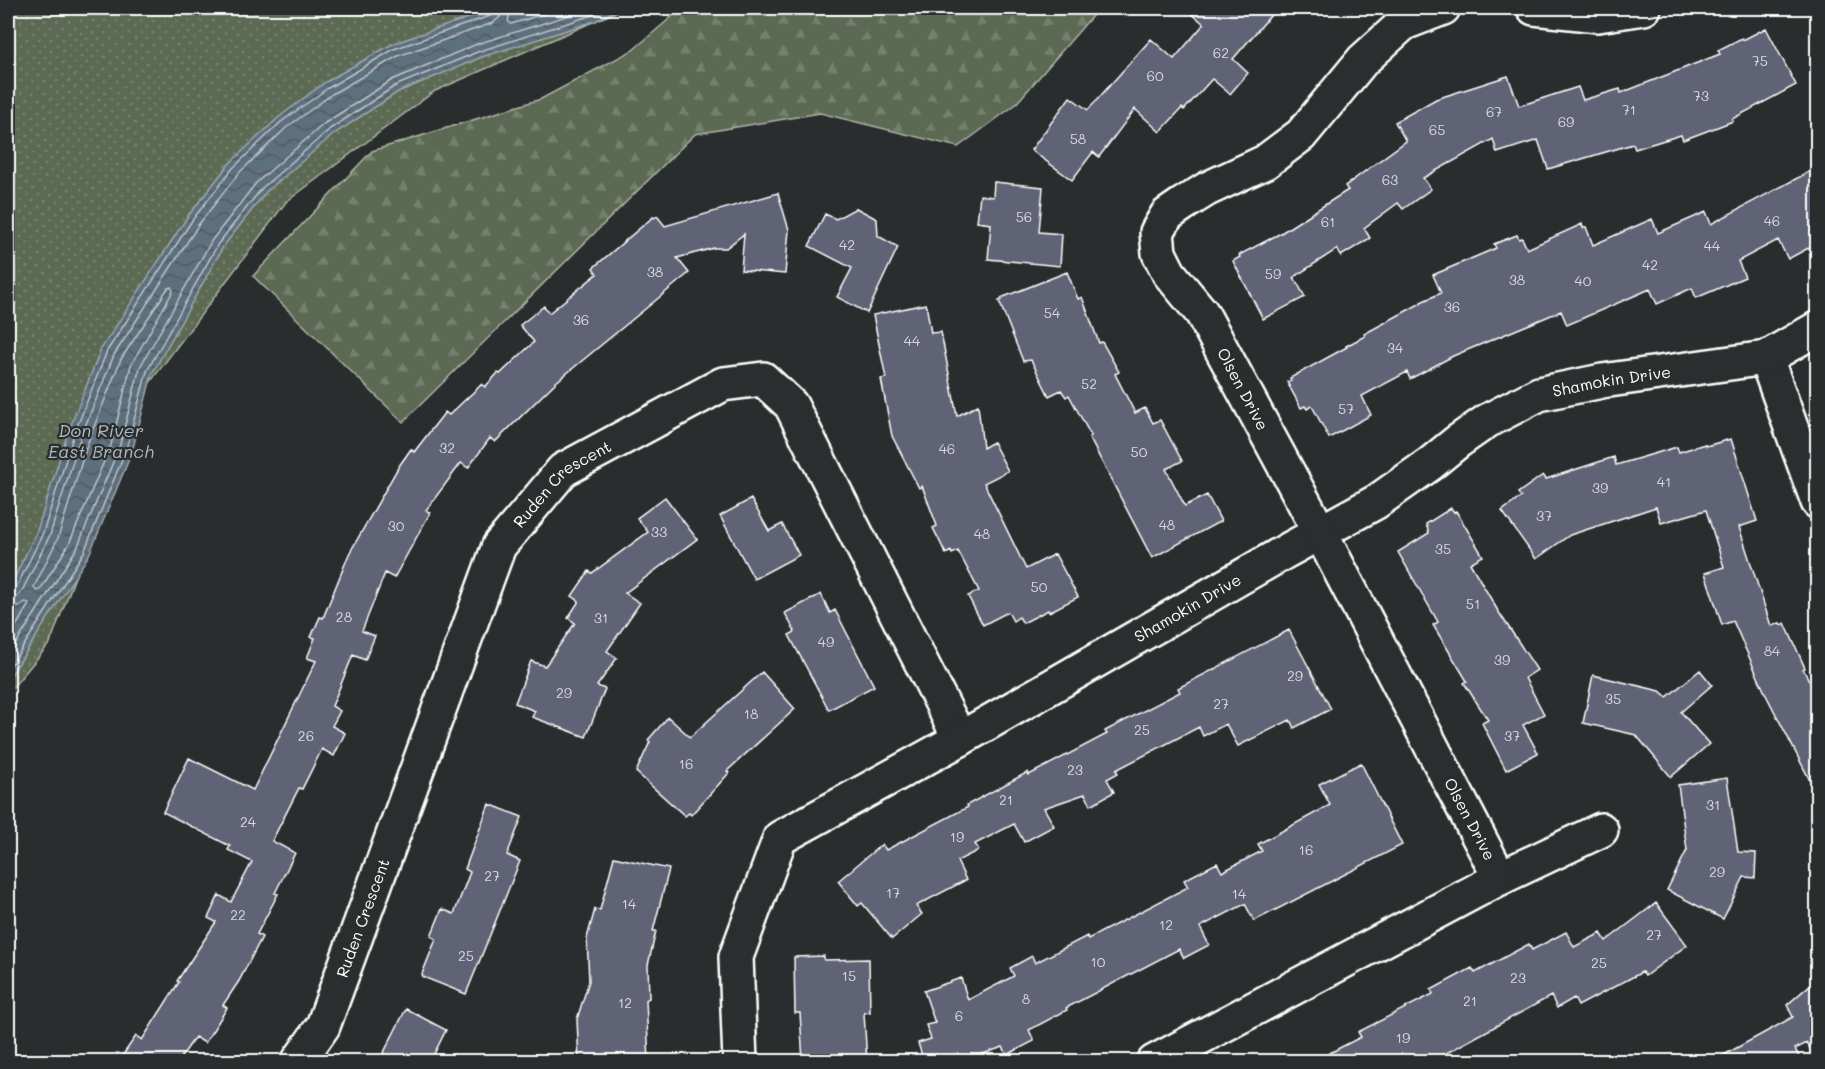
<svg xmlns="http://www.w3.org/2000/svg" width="1825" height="1069" font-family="Mali,sans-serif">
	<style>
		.grass { fill: url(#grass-dots); stroke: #aeb5a9; stroke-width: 1.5 }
		.forest { fill: url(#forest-firs); stroke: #aeb5a9; stroke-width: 1.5 }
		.water { fill: url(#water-waves); stroke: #9ea9b2; stroke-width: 1.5 }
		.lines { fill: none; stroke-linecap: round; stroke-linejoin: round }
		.shore { stroke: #bec6cb; stroke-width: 1.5 }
		.building { fill: #616476; stroke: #fff; stroke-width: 1.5 }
		.street-casing { stroke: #fff; stroke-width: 38 }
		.street { stroke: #2a2d2e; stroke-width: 33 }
		.labels { text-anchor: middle; stroke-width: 4.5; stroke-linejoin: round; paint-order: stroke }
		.number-label { font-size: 14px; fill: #d8d8dd }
		.street-label { font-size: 16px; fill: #fff; stroke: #2a2d2e }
		.water-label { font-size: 18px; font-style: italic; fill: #aeb8be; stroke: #2a2d2e }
	</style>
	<defs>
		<pattern id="grass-dots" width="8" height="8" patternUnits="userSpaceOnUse" patternTransform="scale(1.5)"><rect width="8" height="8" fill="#5d6b53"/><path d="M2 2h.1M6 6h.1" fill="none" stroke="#75816d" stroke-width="1.8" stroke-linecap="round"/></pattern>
		<pattern id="forest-firs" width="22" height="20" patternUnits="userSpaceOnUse" patternTransform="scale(1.5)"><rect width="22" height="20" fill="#5d6b53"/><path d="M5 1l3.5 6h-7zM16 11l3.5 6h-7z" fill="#75816d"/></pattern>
		<pattern id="water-waves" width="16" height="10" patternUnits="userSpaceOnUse" patternTransform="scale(1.5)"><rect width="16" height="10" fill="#5d707e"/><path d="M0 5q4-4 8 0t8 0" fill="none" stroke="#535a60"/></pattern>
	</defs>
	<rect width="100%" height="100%" fill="#2a2d2e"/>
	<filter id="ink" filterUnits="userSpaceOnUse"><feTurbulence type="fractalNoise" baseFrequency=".0167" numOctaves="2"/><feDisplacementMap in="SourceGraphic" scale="12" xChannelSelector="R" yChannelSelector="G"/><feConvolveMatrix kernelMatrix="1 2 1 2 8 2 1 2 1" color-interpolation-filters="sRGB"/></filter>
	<g filter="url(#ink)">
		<!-- grass -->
		<path class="grass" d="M8 8H625L435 91 286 202 148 385 50 643 8 693Z"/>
		<!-- forest -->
		<path class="forest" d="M682 8H1099L1015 105 958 147 820 113 695 134 403 422 253 276 372 151 541 99 633 50Z"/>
		<!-- water -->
		<path class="water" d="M497 8H620L595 21 482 57 398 92 334 134 266 192 223 247 152 374 132 452 89 555 8 680V591L37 531 67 435 101 349 188 216 229 164 278 118 324 83 392 44Z"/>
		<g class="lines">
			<!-- shore -->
			<path class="shore" d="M511 8 508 21 511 24 563 8
				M171 287 173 291 131 365 111 445 69 544 40 590 36 591 34 587 58 538 88 442 121 359 168 288Z
				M8 592 16 588 43 533 73 437 107 351 193 219 233 168 281 122 328 88 394 49 490 16 493 12 494 8
				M8 599 16 598 21 593 50 535 80 439 114 355 199 224 239 173 286 128 332 94 398 56 493 23 500 17 502 8
				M8 608 18 607 26 602 29 604 8 640
				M8 656 77 548 119 448 140 367 212 240 256 183 325 123 392 80 477 44 592 8
				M8 670 84 552 126 450 147 371 218 244 262 188 330 129 395 86 480 51 593 15 608 8"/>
		</g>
		<!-- building -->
		<path class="building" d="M1185 8H1277L1233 59 1248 73 1230 94 1212 79 1184 110 1182 108 1160 132 1135 109 1099 157 1093 152 1072 180 1031 150 1070 97 1088 110 1151 39 1174 59 1204 24Z
			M1766 28 1796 85 1732 119 1733 121 1683 140 1681 135 1635 149 1633 144 1548 169 1538 140 1497 153 1493 139 1423 178 1431 189 1403 209 1398 203 1364 228 1370 238 1341 256 1337 249 1294 277 1305 297 1263 319 1233 261 1240 257 1239 255 1281 233 1348 190 1345 186 1406 141 1395 122 1436 99 1508 76 1519 106 1578 87 1583 100 1620 89 1621 93 1720 54 1718 50 1742 38 1743 40Z
			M1818 167V243L1788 259 1778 240 1738 261 1745 277 1696 298 1692 288 1657 304 1650 289 1567 325 1561 311 1453 356 1410 379 1407 372 1362 396 1371 415 1329 438 1312 406 1307 409 1305 406 1301 408 1287 382 1291 380 1290 378 1347 347 1346 346 1365 336 1364 334 1421 303V302L1441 293 1433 275 1496 248 1494 244 1517 235 1519 239 1522 238 1527 249 1582 224 1583 228 1586 227 1593 245 1652 219 1658 233 1706 212 1711 224Z
			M994 182 1043 187 1039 232 1062 234 1060 266 988 259 991 224 977 222 980 195 993 197Z
			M778 193 789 230 785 274 741 270 744 234 726 248H714L677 258 689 273 555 383 495 442 490 438 468 468 461 463 426 510 430 513 394 578 385 573 362 631 375 636 365 660 353 655 332 706 340 711 332 726 345 733 334 756 322 749 302 789 299 788 272 841 295 853 275 893 278 894 257 934 262 937 239 981 223 1005 227 1008 205 1043 195 1037 178 1062H118L136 1036 142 1040 179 982 177 981 216 922 208 918 219 895 231 902 252 862 228 850 230 846 163 812 189 758 253 790 316 661 307 658 315 638 311 637 320 617 323 618 349 554 399 466 411 449 414 452 445 412 449 415 482 384 485 387 498 373 500 374 534 342 520 325 544 306 549 313 597 274 593 268 653 217 654 218 657 216 665 226Z
			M856 208 877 219 878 236 898 247 867 313 837 297 852 268 809 246 825 214 836 219Z
			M1067 272 1078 299 1082 297 1099 343 1102 342 1119 372 1115 374 1135 413 1145 408 1153 423 1160 420 1182 461 1166 469 1185 506 1207 495 1221 521 1152 558 1089 437 1091 436 1069 395 1066 397 1061 390 1049 396 1031 360 1023 361 999 301 1002 300 1001 298Z
			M926 304 931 333 941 332 957 416 978 405 983 448 993 442 1008 471 984 483 1026 569 1055 554 1078 597 1049 612 1048 610 1023 623 1019 617 1013 621 1008 612 983 625 968 596 979 591 958 551 952 554 951 551 946 554 933 528 937 526 922 486 919 488 892 436 881 379 886 378 873 315Z
			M1731 439 1757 521 1739 527 1771 626 1780 623 1781 625 1785 623 1805 668 1803 669 1818 697V796L1766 695 1733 621 1722 625 1705 573 1724 567 1706 510 1661 523 1656 507 1570 535 1536 559 1502 511 1521 497 1518 493 1543 475 1546 479 1614 457 1616 465 1677 447 1679 452 1705 444 1706 446Z
			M665 497 697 539 625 593 640 603 607 651 617 658 597 686 605 689 586 737 532 717 535 711 515 703 531 661 545 666 575 623 568 618 579 601 572 596 589 571 592 573 648 532 637 518Z
			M751 499 769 531 782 524 799 555 754 579 720 516Z
			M1451 508 1454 512 1456 511 1483 556 1470 563 1498 611 1537 670 1525 678 1544 714 1523 725 1538 753 1506 770 1482 723 1488 720 1464 683 1467 681 1433 625 1438 622 1398 552 1429 533 1426 524Z
			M821 594 830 613 835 610 874 686 829 710 789 635 795 632 785 613Z
			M1289 630 1331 709 1294 728 1290 720 1238 746 1226 724 1203 736 1199 727 1116 770 1118 773 1107 779 1114 792 1091 805 1085 794 1044 808 1054 826 1024 842 1014 824 975 844 979 850 957 861 966 880 916 906 922 914 892 939 862 903 858 906 838 881 882 844 886 850 968 807 967 805 1028 772 1029 775 1107 734 1105 731 1180 692 1178 688Z
			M1700 670 1712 685 1681 712 1709 744 1671 777 1636 735 1583 723 1593 675 1660 691 1667 697Z
			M762 672 795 709 727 771 729 773 691 815 689 813 685 816 636 772 650 742 648 740 668 717 690 737Z
			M1361 763 1402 845 1254 921 1245 904 1200 927 1209 945 1184 958 1179 949 1066 1008 1067 1010 1029 1030 1034 1041 1007 1055 1003 1047 960 1062H924L918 1043 931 1039 926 1025 935 1023 924 991 961 978 968 1000 1014 976 1010 968 1032 956 1035 963 1087 936 1088 939 1188 887 1184 880 1217 863 1222 872 1262 851 1258 844 1330 805 1319 784Z
			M1727 778 1738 852 1756 853 1755 878 1744 877 1723 919 1667 890 1687 850 1678 785Z
			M489 804 522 817 507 855 520 861 466 994 423 977 422 974 436 939 431 936 442 909 454 914 470 872 465 869Z
			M614 857 669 869 653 931H656L648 965 649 998 646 1000 649 1062H579L577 1019 589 981 587 938 595 909 600 910Z
			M1656 903 1687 945 1645 976 1642 972 1578 1006 1574 998 1557 1008 1551 996 1430 1062H1312L1361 1037 1358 1032 1433 994 1431 990 1472 968 1475 973 1529 944 1532 950 1566 932 1574 947 1601 933 1606 941Z
			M824 956V960L869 959 870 1012 864 1013 867 1062H803L800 1013H795L794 957Z
			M1818 978V1062L1807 1043 1795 1049 1802 1062H1711L1793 1017 1787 1005Z
			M406 1009 446 1030 430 1062H379Z"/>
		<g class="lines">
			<defs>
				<g id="street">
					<path d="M1534 8 1598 15 1644 8"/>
					<path d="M1766 358 1818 502"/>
					<path d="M1500 878 1601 830"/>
					<path id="s1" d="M298 1062 323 1026 499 546 563 470 723 384 763 379 791 405 960 739"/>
					<path id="s2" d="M740 1062 736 957 780 838 960 739 1288 550 1376 502 1430 464 1457 442 1487 421 1539 394 1602 381 1766 358 1818 328"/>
					<path d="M1154 1062 1500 878 1320 532 1202 313 1169 273 1159 253 1157 232 1167 215 1183 204 1207 189 1265 162 1301 135 1363 60 1404 23 1443 8"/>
				</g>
			</defs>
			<!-- street casing -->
			<use href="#street" class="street-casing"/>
			<!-- street -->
			<use href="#street" class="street"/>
		</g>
	</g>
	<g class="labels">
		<!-- number labels -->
		<g class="number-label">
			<text x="1221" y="58">62</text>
			<text x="1760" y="66">75</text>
			<text x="1155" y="81">60</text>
			<text x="1701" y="101">73</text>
			<text x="1629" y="115">71</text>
			<text x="1494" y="117">67</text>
			<text x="1566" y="127">69</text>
			<text x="1437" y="135">65</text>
			<text x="1078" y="144">58</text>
			<text x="1390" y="185">63</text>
			<text x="1024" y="222">56</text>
			<text x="1772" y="226">46</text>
			<text x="1328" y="227">61</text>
			<text x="847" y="250">42</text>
			<text x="1712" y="251">44</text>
			<text x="1650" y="270">42</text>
			<text x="655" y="277">38</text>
			<text x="1273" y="279">59</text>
			<text x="1517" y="285">38</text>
			<text x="1583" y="286">40</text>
			<text x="1452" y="312">36</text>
			<text x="1052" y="318">54</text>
			<text x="581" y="325">36</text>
			<text x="912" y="346">44</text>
			<text x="1395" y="353">34</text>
			<text x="1089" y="389">52</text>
			<text x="1346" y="414">57</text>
			<text x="447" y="453">32</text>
			<text x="947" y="454">46</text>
			<text x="1139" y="457">50</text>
			<text x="1664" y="487">41</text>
			<text x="1600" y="493">39</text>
			<text x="1544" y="521">37</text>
			<text x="1167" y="530">48</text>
			<text x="396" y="531">30</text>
			<text x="659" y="537">33</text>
			<text x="982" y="539">48</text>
			<text x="1443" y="554">35</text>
			<text x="1039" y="592">50</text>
			<text x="1473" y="609">51</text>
			<text x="344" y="622">28</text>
			<text x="601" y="623">31</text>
			<text x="826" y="647">49</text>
			<text x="1772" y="656">84</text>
			<text x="1502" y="665">39</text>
			<text x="1295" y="681">29</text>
			<text x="564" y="698">29</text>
			<text x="1613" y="704">35</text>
			<text x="1221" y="709">27</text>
			<text x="751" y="719">18</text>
			<text x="1142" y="735">25</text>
			<text x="306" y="741">26</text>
			<text x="1512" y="741">37</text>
			<text x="686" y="769">16</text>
			<text x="1075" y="775">23</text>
			<text x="1006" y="805">21</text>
			<text x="1713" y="810">31</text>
			<text x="248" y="827">24</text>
			<text x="957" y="842">19</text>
			<text x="1306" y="855">16</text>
			<text x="1717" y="877">29</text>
			<text x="492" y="881">27</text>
			<text x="893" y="898">17</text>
			<text x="1239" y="899">14</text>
			<text x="629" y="909">14</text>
			<text x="238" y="920">22</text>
			<text x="1166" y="930">12</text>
			<text x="1654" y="940">27</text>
			<text x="466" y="961">25</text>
			<text x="1098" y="967">10</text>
			<text x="1599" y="968">25</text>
			<text x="849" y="981">15</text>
			<text x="1518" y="983">23</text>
			<text x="1026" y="1004">8</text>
			<text x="1470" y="1006">21</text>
			<text x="625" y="1008">12</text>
			<text x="959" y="1021">6</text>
			<text x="1403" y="1043">19</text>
		</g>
		<!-- street labels -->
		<g class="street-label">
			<text dy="6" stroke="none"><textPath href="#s2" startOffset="1186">Shamokin Drive</textPath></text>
			<text transform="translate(1243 389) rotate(62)" y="6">Olsen Drive</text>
			<text dy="6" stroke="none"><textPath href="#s1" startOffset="645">Ruden Crescent</textPath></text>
			<text dy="6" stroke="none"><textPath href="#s2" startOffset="700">Shamokin Drive</textPath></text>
			<text transform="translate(1470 819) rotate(62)" y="6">Olsen Drive</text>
			<text dy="6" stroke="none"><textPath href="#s1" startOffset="159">Ruden Crescent</textPath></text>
		</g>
		<!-- water labels -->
		<g class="water-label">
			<text x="101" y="437">Don River<tspan x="101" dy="21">East Branch</tspan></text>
		</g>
	</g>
	<!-- margin -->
	<rect width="1825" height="1069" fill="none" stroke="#2a2d2e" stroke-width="30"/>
	<rect x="15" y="15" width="1795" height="1039" fill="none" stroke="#fff" stroke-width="2" filter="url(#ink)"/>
</svg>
